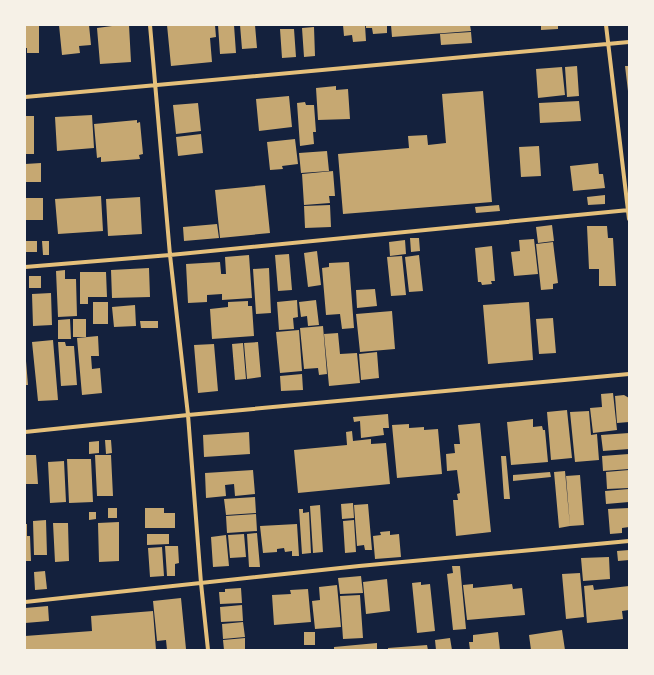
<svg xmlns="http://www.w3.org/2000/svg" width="654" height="675" font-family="Quicksand,sans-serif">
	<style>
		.building { fill: #c6a872 }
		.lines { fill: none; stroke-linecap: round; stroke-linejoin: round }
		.minor { stroke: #e5c07b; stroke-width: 4 }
	</style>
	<rect width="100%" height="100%" fill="#14213d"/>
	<!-- building -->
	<path class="building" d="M25 25H39V53H27V48H25Z
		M59 25H89L91 45 79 46 80 53 62 55Z
		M112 25H129L131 62 100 64 97 28 112 26Z
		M167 25H215L216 37 210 38 212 62 171 66Z
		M218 25H234L236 53 220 54Z
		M240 25H255L257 48 242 49Z
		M343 25H365L366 41 353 42 352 35 344 36Z
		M366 25H387V33L373 34 372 28H366Z
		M391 25H470L471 31 392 37Z
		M541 25H558V29L541 30Z
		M314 27 315 56 304 57 302 28Z
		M280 29H294L296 57 282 58Z
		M471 32 472 43 441 45 440 34Z
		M577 66 579 96 567 97 565 67Z
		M625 66H629V91H628Z
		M562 67 565 95 538 98 536 69Z
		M336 86V90L348 89 350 119 318 120 316 88Z
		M483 91 492 202 343 214 338 154 409 148 408 136 427 135 428 145 446 143 442 94Z
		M289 96 292 127 259 131 256 99Z
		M579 101 581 121 540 123 539 103Z
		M305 102 306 105H314L316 132H313L314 144 300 146 297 103Z
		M198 103 201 131 176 134 173 105Z
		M92 115 94 148 57 151 55 117Z
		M25 116H34V154H25Z
		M137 120V123L140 122 143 154 139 155 140 159 101 162V157L97 158 94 124Z
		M201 134 203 153 178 156 176 137Z
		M295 139 298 164 282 166 283 169 270 170 267 142Z
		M539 146 541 176 521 177 519 147Z
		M327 151 329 171 301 173 299 153Z
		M41 163V182H25V164Z
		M598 163 599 174H603L605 188 573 191 570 166Z
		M333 171 335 196H329L330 203 304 205 302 174Z
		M265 185 270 233 220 238 215 190Z
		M605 195V204L588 205 587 197Z
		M101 196 103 231 58 234 55 199Z
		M140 197 142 234 108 236 106 199Z
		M25 198H43V220H25Z
		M330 205 331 227 305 228 304 206Z
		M499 205 500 211 476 213 475 207Z
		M217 224 219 238 184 241 183 227Z
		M552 225 554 241 538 243 536 227Z
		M587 226H607L608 238H613L616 286H599V269H589Z
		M410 238H419L420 251 411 252Z
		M534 239 538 274 514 276 511 252 520 251 519 240Z
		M405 240 406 254 390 256 389 242Z
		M26 241H37V252H26Z
		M42 241H49V255H43Z
		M553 242 558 283 553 284V289L541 290 536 244Z
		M492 246 495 281H491L492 284 482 285 481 282H478L475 248Z
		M317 251 321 285 308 287 304 253Z
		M289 254 292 290 278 291 275 255Z
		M249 255 252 298 222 300V294L207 295V302L188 303 186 264 220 262 222 283 221 274H226L225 257Z
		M419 255 423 291 409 292 405 257Z
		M402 256 406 295 391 296 387 257Z
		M349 262 354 328 342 329 340 314 326 315 322 268 329 267V263Z
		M149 268 150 297 112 298 111 270Z
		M269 268 271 313 256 314 253 269Z
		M65 270V279H76L77 316 58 317 56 271Z
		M80 272H106L107 297H88V304H80Z
		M29 276H41V288H29Z
		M375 289 377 306 357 308 356 290Z
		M51 293 52 325 33 326 32 294Z
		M297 300 298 317 293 318 294 329 279 330 277 302Z
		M316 300 319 325 308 326 307 316 301 317 299 302Z
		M248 301V306H252L254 336 212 339 210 309 228 307V302Z
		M93 302H108V324H93Z
		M529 302 533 360 488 364 483 305Z
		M135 305 136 326 114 327 112 307Z
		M392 311 395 349 360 352 356 314Z
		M553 318 556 353 539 354 536 319Z
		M70 319 71 339H58V320Z
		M73 319H86V337H73Z
		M140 321H158V328H141Z
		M323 326 327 374 319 375 318 368 304 369 300 328Z
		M299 330 302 371 280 373 276 332Z
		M338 333 340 354 357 353 360 383 329 386 324 334Z
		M98 336 99 356H91L92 369 100 368 102 393 82 395 77 338Z
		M53 340 58 400 38 401 32 342Z
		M58 342H65L66 346H74L77 385 61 386Z
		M258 342 261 377 247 379 244 343Z
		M243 343 246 379 235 380 232 344Z
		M214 344 218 391 198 393 194 345Z
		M377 352 379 378 361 380 359 354Z
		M25 361H26L28 385H25Z
		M302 374 303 390 281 391 280 376Z
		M613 393 617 430 593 433 590 408 602 407 601 394Z
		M624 395 629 398V422L617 423 615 396Z
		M567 410 572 458 551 460 547 412Z
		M589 411 591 435 597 434 599 460 575 462 570 412Z
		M388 414 389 428H383L384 435 361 438 360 421 354 422 353 417Z
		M533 419V427L542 426 543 430H545L548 462 511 465 507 422Z
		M480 423 491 532 456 536 453 500H458L457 494 460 493 457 470 447 471 446 454 455 453 454 444H460L458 425Z
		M409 424V428L424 427V430L438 429 442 474 397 478 392 425Z
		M352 431 353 441 371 439V444L386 443 390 484 298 493 294 450 347 445 346 432Z
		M249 432 250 454 204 457 203 435Z
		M629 433V449L603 451 601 435Z
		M105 440H111L112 453 106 454Z
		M99 441V453L89 454V442Z
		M629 454V469L603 471 602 456Z
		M25 455H36L38 484H25Z
		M95 455H111L113 496H97Z
		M501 456H506L510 499H504Z
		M67 459H91L93 502 69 503Z
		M64 461 66 502 50 503 48 462Z
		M253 470 255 494 235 496 234 484 225 485 226 496 206 498 205 473Z
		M629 470V488L607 489 606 472Z
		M565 471 570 526 559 528 554 472Z
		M550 472 551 477 513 481V475Z
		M580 475 584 525 570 526 566 476Z
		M629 489V502L606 504 605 491Z
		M255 497 256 513 226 515 224 499Z
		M353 503 354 518 342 519 341 504Z
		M368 504 372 550H365L364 545 357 546 354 505Z
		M320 505 323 552 313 553 310 506Z
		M108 508H117V518H108Z
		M145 508H164V513H175V528H145Z
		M629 508V527L622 528V533L610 534 608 509Z
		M299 509H303V513L309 512 311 553 302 554Z
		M89 512H96V519L89 520Z
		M256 514 257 531 227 533 226 516Z
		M46 520 47 555H34L33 521Z
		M354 520 356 552 345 553 343 521Z
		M119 522V561L99 562 98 523Z
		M53 523H68L69 561 55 562Z
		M25 524H27V536H30L31 561H25Z
		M297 524 299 556H292V551L285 552 284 548 277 549V552L263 553 260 526Z
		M390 531V535L399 534 401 557 375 559 373 536 381 535 380 532Z
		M257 533 260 567H249L247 534Z
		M147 534H169V544L147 545Z
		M244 534 246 557 230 558 228 535Z
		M226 535 229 566 213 567 211 537Z
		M165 546H178L179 563 175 564V576H167Z
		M162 547 164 576 150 577 148 548Z
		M629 550V560L618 561 617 551Z
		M609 557 610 579 583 581 581 558Z
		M452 566H460L466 629 453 630 447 574 453 573Z
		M45 571 47 589 35 590 34 572Z
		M580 573 584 617 566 619 562 574Z
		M361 576 363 593 340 594 338 578Z
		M387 579 390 611 366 614 363 582Z
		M421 582V585L430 584 435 631 417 633 412 583Z
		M473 584V588L512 584 513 589 522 588 525 615 467 620 463 585Z
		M337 585 341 627 315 629 312 601 320 600 319 587Z
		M593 585 594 590 629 586V610L622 611 623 619 587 623 584 586Z
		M241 588 242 603 220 604 219 592H225V589Z
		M308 589 311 622 274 625 272 595 291 594 290 590Z
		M360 595 363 638 343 639 340 596Z
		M181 598 186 649 167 650 166 640 157 641 153 601Z
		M242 605 243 621 221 622 220 607Z
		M48 606 49 621 25 623V608Z
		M153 611 156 650H25V636L92 631 91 616Z
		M243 622 245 637 223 639 222 624Z
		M562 630 565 650H531L529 635Z
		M304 632H315V645H304Z
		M498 632 500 650H470L469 642H473V635Z
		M245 638V650H224L223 640Z
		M450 638 452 650H436L435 640Z
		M377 643V650H334V647Z
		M427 645 428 650H388V648Z"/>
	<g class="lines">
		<!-- minor -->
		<path class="minor" d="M150 25 170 255 188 415 201 583 208 650
			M606 25 629 219
			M25 97 629 42
			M25 267 170 255 629 210
			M25 432 188 415 629 374
			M25 602 359 566 629 541"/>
	</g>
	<!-- border -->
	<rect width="654" height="675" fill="none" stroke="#f6f1e7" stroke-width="52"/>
</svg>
